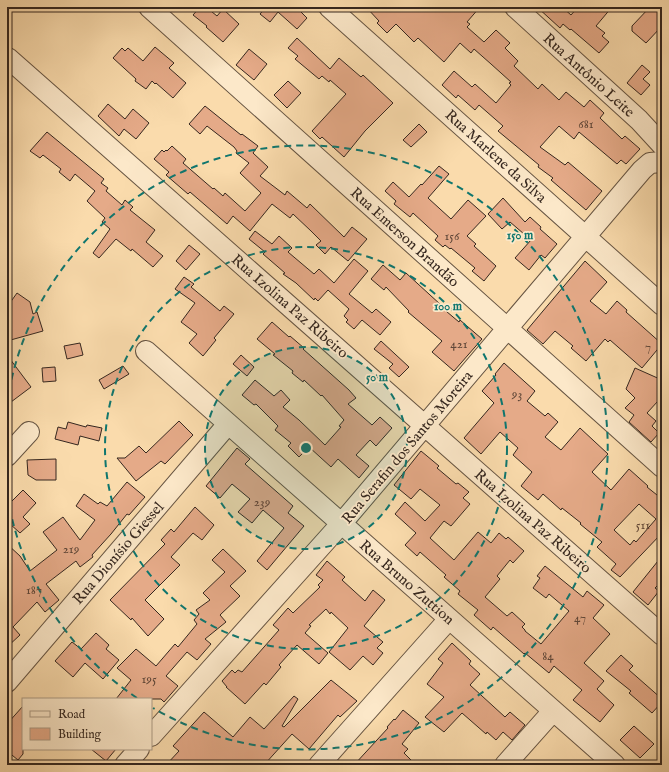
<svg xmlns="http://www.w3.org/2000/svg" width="669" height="772" font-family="'IM FELL English',serif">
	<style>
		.building { fill: #e5aa88; stroke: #35271f; fill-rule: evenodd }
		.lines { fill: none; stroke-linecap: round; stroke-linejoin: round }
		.minor-casing { stroke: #665442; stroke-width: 22 }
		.minor { stroke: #fce8c9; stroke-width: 20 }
		.ring { fill: none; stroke: #0f766e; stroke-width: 2; stroke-dasharray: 7 5 }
		.labels { text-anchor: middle; stroke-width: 3.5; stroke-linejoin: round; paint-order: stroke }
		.number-label { font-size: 13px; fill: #614839 }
		.street-label { font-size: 15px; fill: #35271f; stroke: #fce8c9 }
		.centre { fill: #0f766e; stroke: #fce8c9; stroke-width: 2 }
		.ring-label { font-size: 12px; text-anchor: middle; font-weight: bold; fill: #0f766e; stroke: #fce8c9; stroke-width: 3.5; stroke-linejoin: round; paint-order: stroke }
	</style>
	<rect width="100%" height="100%" fill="#fadbac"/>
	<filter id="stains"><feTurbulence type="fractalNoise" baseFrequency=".005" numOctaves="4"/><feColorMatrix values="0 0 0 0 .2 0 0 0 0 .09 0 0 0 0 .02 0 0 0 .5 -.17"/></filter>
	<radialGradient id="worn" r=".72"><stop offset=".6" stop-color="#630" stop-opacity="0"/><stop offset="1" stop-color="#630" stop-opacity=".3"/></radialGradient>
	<!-- building -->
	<path class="building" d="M200 7H206L217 16 223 9 239 24 223 42 206 27 207 26 193 15Z
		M266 7H296L307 18 297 29 278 12 270 22 260 14Z
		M366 7H480L467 22 470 24 467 27 484 42 496 30 510 43 505 48 518 61 514 66 538 89 542 84 559 100 566 92 584 107 590 100 604 113 600 118 622 139 625 136 640 149 626 164 621 160 617 164 579 132 574 139 559 126 540 147 565 165 568 162 602 191 586 210 551 180 553 178 538 167 539 165 498 131 503 126 479 105 475 110 458 95 456 98 442 85 454 71 472 87 475 84 496 103 511 85 509 83 511 82 491 64 474 49 471 53 460 43 444 62 418 38 414 42 396 24 387 33 377 23 379 21Z
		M537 7H562L571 15 578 7H612L596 26 605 33 602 36 609 42 599 53 571 29 570 30 563 24 560 28Z
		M650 7H662V26L646 43 632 31V26Z
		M297 38 330 69 339 58 361 77 363 75 393 103 365 131 344 157 322 137 320 139 312 131 346 94 330 80 329 82 322 76 319 79 295 59 298 56 288 48Z
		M155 47 174 63 169 68 186 83 173 98 156 83 155 84 152 81 146 89 135 81 136 79 113 58 122 48 125 51 128 48 143 61Z
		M249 49 267 64 254 80 236 65Z
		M642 65 650 72 643 79 650 85 641 95 627 83Z
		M288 81 301 93 287 108 274 95Z
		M108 104 125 119 133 109 149 123 136 139 124 129 119 136 98 116Z
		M205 106 241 135 242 134 258 146 253 153 268 167 260 176 285 195 287 191 307 208 310 204 344 237 352 227 367 239 348 261 331 247 325 254 316 245 321 241 311 231 293 214 290 218 272 204 250 231 233 216 227 224 190 192 188 194 166 175 169 172 154 159 162 150 164 152 166 150 167 151 172 146 186 159 183 163 213 189 214 188 223 196 225 193 245 211 261 193 240 173 249 163 236 153 237 151 234 147 207 126 200 134 189 124Z
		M419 124 427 132 411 147 403 140Z
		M47 132 104 179 101 183 108 188 106 191 122 205 125 200 133 207 130 210 155 230 146 242 163 256 153 267 132 249 131 251 116 239 99 258 93 253 110 229 102 222 105 218 87 201 95 191 75 174 70 181 59 172 61 169 43 155 40 158 30 151Z
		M439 166 449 174 428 198 451 219 468 200 486 216 467 236 476 244 474 246 496 266 484 281 472 271 475 268 451 248 450 249 445 245 443 247 435 240 438 236 413 213 410 217 394 204 396 201 385 191 393 182 409 197 421 184 422 185Z
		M503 198 525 222 530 217 541 227 540 229 557 244 545 258 541 255 529 270 515 258 531 240 510 222 502 229 488 214Z
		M255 231 272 244 279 236 292 248 288 252 314 274 319 269 334 283 354 259 368 271 349 294 372 313 376 309 391 322 380 335 362 320 354 329 346 322 348 320 344 316 349 309 328 290 318 301 315 298 314 300 296 283 283 274 285 273 263 254 265 252 249 239Z
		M189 245 200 254 186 270 176 261Z
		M585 261 607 282 590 301 606 314 617 301 627 310 626 312 662 344 642 368 610 340 608 342 605 339 586 361 571 348 573 346 555 331 543 344 527 330Z
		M383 265 400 280 406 273 441 305 440 306 459 322 460 320 482 339 454 371 432 352 442 341 408 312 409 311 386 287 384 290 371 279Z
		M184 277 194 284 191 287 220 311 224 306 234 314 214 338 216 340 203 356 189 343 197 334 181 322 195 303 175 289Z
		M17 293 30 302 33 314 37 312 43 331 7 341V307Z
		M272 322 289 337 290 336 304 348 303 349 349 390 356 398 348 404 372 425 380 417 392 428 376 446 370 440 356 455 369 466 359 478 338 459 331 467 309 447 299 457 288 446 291 443 275 430 278 426 256 404 254 405 242 395 255 380 274 396 281 390 290 400 283 407 299 420 325 445 341 427 339 426 344 420 322 395 321 396 304 380 303 382 292 373 293 371 273 355 275 354 257 339Z
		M381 341 409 367 399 377 389 368 393 364 374 349Z
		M80 343 83 355 67 359 64 346Z
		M7 355 31 387 7 405Z
		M241 355 254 367 247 376 233 364Z
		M504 363 535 391 527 401 545 416 548 413 558 422 545 437 561 450 580 428 608 454 592 472 611 490 629 469 648 486 647 487 662 499V533L620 577 611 570 616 564 597 547 602 542 580 524 581 523 562 508 561 510 543 494 538 500 521 486 532 472 513 455 518 448 500 432 481 454 464 438 494 403 482 391 496 375 495 374ZM639 504 656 519 636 542 634 540 630 545 614 530Z
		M123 366 129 374 104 389 99 380Z
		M55 367 56 381 43 382 42 368Z
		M635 368 662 380V391L658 401 647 413 656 421 652 426 659 433 651 442 629 422 634 415 625 408 635 398 626 389Z
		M179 421 193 435 165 464 161 461 136 481 117 458H125L139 446 146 453Z
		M68 422 86 427 87 425 102 428 99 441 80 436 78 445 55 439 58 427 66 429Z
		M237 448 250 459 245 464 293 506 288 513 304 526 267 570 257 561 284 528 263 510 252 523 238 512 250 499 232 484 220 498 206 486Z
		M421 451 439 466 437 468 456 484 458 483 469 492 463 498 470 504 451 526 444 521 430 538 454 560 478 532 491 543 499 533 506 539 508 537 524 551 513 563 510 560 497 576 500 579 485 597 507 616 512 612 525 624 522 627 525 630V631L541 644 569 611 549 594 546 598 533 588 540 578 537 576 545 566 583 597 587 591 604 605 593 618 610 634 584 663 604 681 597 689 614 705 600 722 573 700 582 690 554 666 549 673 525 653 524 654 493 627 491 630 474 615 478 610 458 594 460 591 444 577 446 575 420 552 417 556 405 545 416 533 395 514 405 502 425 521 440 505 420 489 411 499 394 485Z
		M56 459V480H36L28 475 27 460Z
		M127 482 145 497 129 515 127 514 111 534 92 555 93 557 80 567 76 561 46 584 59 600 45 612 37 602 13 627 20 635 7 647V544L20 556 30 571 57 550 43 532 63 517 80 540 95 520 76 506 84 494 98 504 100 502 107 506Z
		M23 490 36 503 23 517 30 524 20 533 9 523 12 520 7 515V506Z
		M195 507 214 525 202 540 193 533 171 557 180 565 145 600 164 619 148 636 132 618 131 620 110 600 165 544 161 540 171 529 174 532Z
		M223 549 246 571 230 586 240 596 220 615 226 622 205 639 211 644 197 660 187 652 166 676 178 686 164 702 161 699H116L131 680 117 668 136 649 156 666 175 644 178 647 197 624 194 620 199 614 196 610 210 600 203 593 225 572 212 560Z
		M662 556V581L655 588 659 591 648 605 633 592Z
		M327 561 345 577 342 580 365 601 373 590 385 600 364 626 383 642 377 648 383 653 373 665 363 656 350 670 329 652 348 628 331 612 330 614 326 609 309 625 311 626 305 633 328 653 319 664 297 645 279 665 281 667 266 685 264 683 245 704 226 687H227L222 681 232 670 235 673 238 670 242 672 279 630 273 625 288 608 293 613 320 587 318 585 323 580 316 575Z
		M96 633 109 645 106 649 119 660 103 679 85 663 73 677 55 661 72 642 81 649Z
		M452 643 471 661 469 664 480 674 470 685 505 717 510 712 525 725 512 740 503 732 496 740 487 732 486 734 462 713 444 732 425 717 444 697 427 684 443 663 438 659Z
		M621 655 633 666 629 670 662 699V702L652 713 629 693 631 691 606 671Z
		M331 680 357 701 340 717 338 715 309 749 292 734 264 765H166L179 751 173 746 204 712 233 737 250 717 264 729 294 696 298 699 282 726 284 727Z
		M23 706V754L18 760 7 751V724Z
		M403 710 419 723 402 744 408 749 404 753 416 765H354L388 728 387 727 394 719 395 720Z
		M634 726 654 744 640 758 620 740Z
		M91 749H116L106 761Z"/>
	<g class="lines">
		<defs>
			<path id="minor" d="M149 7 662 467
				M329 7 662 305
				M515 7 639 120 662 145
				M8 58 662 635
				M146 351 615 765
				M7 456 29 432
				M7 682 228 424
				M151 736 341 524 642 170 650 163 662 162
				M125 765 139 749
				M319 765 449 619
				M505 765 553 711"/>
		</defs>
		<!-- minor casing -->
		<use href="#minor" class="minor-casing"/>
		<!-- minor -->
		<use href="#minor" class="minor"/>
	</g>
	<!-- distance rings -->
	<circle cx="306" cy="448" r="101" fill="#0f766e" fill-opacity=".12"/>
	<g class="ring">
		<circle cx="306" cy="448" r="101"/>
		<circle cx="306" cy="448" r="201"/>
		<path d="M137 698A302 302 0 0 1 7 493M7 403A302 302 0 1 1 153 708"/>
	</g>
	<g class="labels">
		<!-- number labels -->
		<g class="number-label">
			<text x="586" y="128">681</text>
			<text x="452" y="240">156</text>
			<text x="459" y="348">421</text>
			<text x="648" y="351">7</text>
			<text x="517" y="398">93</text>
			<text x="262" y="506">239</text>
			<text x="643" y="529">511</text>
			<text x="71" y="553">219</text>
			<text x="34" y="594">187</text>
			<text x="580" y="622">47</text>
			<text x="548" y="660">84</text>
			<text x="149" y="683">195</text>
		</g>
		<!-- street labels -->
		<g class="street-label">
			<text transform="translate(589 75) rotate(42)" y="5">Rua Antônio Leite</text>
			<text transform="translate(496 156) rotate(42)" y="5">Rua Marlene da Silva</text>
			<text transform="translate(405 237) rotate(42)" y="5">Rua Emerson Brandão</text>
			<text transform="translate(290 306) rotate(41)" y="5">Rua Izolina Paz Ribeiro</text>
			<text transform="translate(407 447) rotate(-50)" y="5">Rua Serafin dos Santos Moreira</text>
			<text transform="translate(533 521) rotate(41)" y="5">Rua Izolina Paz Ribeiro</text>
			<text transform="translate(118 553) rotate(-49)" y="5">Rua Dionísio Giessel</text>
			<text transform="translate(407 582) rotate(41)" y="5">Rua Bruno Zuttion</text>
		</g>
	</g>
	<circle cx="306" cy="448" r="6" class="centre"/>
	<g class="ring-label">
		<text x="520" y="239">150 m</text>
		<text x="448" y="310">100 m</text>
		<text x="377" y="381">50 m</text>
	</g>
	<!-- margin -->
	<rect width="669" height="772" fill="none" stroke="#fadbac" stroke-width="24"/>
	<rect x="8" y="8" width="653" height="756" fill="none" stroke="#35271f" stroke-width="2"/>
	<rect x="12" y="12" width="645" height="748" fill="none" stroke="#35271f"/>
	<!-- legend -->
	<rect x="22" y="698" width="130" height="52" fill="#fce8c9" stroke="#ac9b85"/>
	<rect x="30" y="711" width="20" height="6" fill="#fce8c9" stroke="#ac9b85"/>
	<text x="58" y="718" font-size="12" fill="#35271f">Road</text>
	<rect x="30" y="728" width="20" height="12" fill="#e5aa88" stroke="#ac9b85"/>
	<text x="58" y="738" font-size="12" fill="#35271f">Building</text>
	<rect width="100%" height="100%" filter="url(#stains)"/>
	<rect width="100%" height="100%" fill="url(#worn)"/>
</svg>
